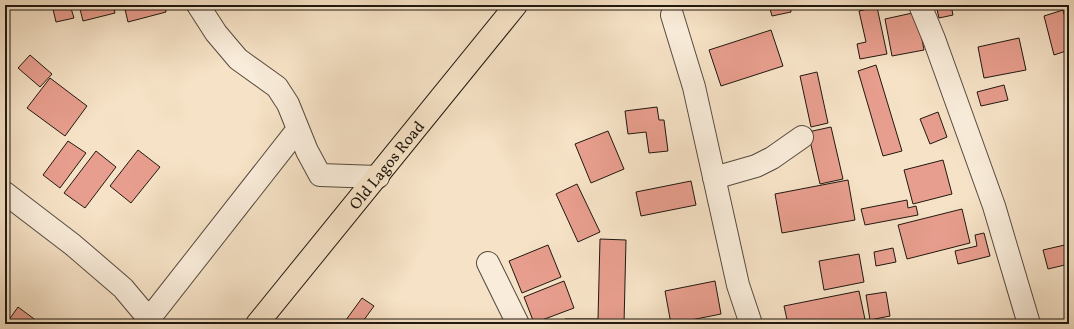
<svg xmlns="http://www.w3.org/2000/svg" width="1074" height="329" font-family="Vollkorn,serif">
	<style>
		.building { fill: #e89e8e; stroke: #201810 }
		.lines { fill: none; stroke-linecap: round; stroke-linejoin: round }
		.minor-casing { stroke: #564a3e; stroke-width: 24 }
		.major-casing { stroke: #201810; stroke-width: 24 }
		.minor { stroke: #f9ecda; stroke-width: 22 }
		.major { stroke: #f6e2c6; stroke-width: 22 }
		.labels { text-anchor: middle; stroke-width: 4; stroke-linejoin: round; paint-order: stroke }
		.street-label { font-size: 16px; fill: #201810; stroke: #f9ecda }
	</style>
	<rect width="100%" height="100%" fill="#f6e2c6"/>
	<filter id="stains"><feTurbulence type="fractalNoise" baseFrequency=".005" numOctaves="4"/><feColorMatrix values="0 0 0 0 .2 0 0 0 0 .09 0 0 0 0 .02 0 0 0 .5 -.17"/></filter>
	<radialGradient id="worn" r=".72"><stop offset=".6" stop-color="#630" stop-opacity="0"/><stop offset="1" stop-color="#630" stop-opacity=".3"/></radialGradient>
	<!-- building -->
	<path class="building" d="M52 5H70L74 18 56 22Z
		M79 5H113L115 13 83 21Z
		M124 5H165L166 12 128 22Z
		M213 5H232L214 9Z
		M769 5H790L791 12 772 16Z
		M936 5H951L953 15 939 18Z
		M877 7 887 54 860 59 857 44 866 42 859 11Z
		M1063 10 1069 32V50L1054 55 1044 16Z
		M917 12 924 50 892 56 885 19Z
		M771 30 783 66 721 86 709 50Z
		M1019 38 1026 70 984 78 978 47Z
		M30 55 52 74 40 87 18 68Z
		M876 65 902 151 883 156 858 71Z
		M817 72 828 123 811 127 800 76Z
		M50 78 87 106 65 136 27 108Z
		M1004 85 1008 100 981 106 977 92Z
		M657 107 659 120H664L668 151 649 153 646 132 628 134 625 111Z
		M938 112 947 137 930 144 920 119Z
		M831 127 843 179 820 184 808 132Z
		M608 131 624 169 591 183 575 144Z
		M68 141 86 153 60 188 43 175Z
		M138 150 160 167 131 203 110 186Z
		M96 151 116 167 85 208 64 193Z
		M943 160 952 194 913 204 904 170Z
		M848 180 855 220 782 233 775 194Z
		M691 181 696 205 641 216 636 192Z
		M577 184 600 232 578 242 556 194Z
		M907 200 908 208 916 206 918 215 865 225 861 209Z
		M962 209 970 243 907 259 898 225Z
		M984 233 990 256 958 264 955 251 977 246 975 235Z
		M600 239 626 240 624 324H565V319H598Z
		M1069 244V264L1048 269 1043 250Z
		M548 245 561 277 522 293 509 261Z
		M893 248 896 262 876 266 874 252Z
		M859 254 864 282 824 290 819 261Z
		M564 281 574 308 534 323 524 297Z
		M715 281 721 314 671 324 665 291Z
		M859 291 866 324H788L784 306Z
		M886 292 890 316 870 320 866 295Z
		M362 298 374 306 361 324H343Z
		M18 307 41 324H6Z"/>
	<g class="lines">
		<defs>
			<path id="minor" d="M198 5 216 33 238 59 277 87 288 104 307 151 320 175 378 177
				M920 5 934 39 994 206 1029 324
				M672 15 694 87 738 285 751 324
				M714 178 756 166 772 158 802 137
				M5 193 73 245 123 288 149 319
				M488 263 518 324
				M145 324 298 129"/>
			<g id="major">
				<path id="s1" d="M257 324 516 5"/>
			</g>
		</defs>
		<!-- minor casing -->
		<use href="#minor" class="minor-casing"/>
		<!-- major casing -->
		<use href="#major" class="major-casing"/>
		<!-- minor -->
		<use href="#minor" class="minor"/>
		<!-- major -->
		<use href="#major" class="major"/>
	</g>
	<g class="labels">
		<!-- street labels -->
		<g class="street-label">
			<text dy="6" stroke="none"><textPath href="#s1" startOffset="205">Old Lagos Road</textPath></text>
		</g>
	</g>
	<!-- margin -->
	<rect width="1074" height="329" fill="none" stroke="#f6e2c6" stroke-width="20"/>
	<rect x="6" y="6" width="1062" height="317" fill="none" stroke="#201810" stroke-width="2"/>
	<rect x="10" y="10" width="1054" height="309" fill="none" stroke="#201810"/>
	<rect width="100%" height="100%" filter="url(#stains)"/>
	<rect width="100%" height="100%" fill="url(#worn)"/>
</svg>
